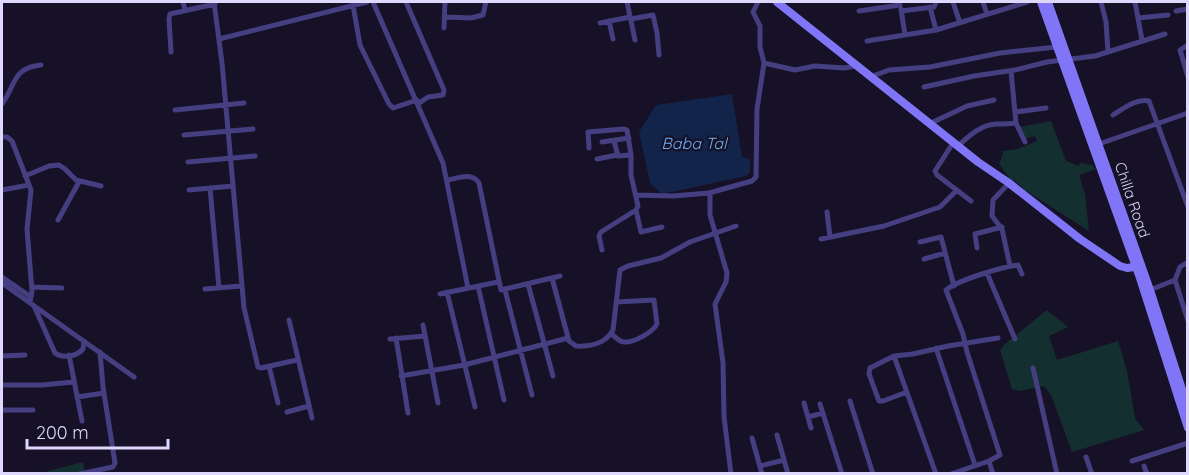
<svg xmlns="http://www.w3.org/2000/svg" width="1189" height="475" font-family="Quicksand,sans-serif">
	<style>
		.green { fill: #142f2f }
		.water { fill: #122449 }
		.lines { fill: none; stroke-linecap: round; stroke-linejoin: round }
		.street { stroke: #453f82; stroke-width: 5 }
		.secondary { stroke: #8075f6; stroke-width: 8 }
		.labels { text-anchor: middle; stroke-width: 4.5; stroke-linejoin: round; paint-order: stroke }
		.street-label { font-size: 15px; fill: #ded8fd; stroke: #161126 }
		.water-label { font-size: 16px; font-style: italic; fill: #6daff6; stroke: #161126 }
	</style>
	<rect width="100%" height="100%" fill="#161126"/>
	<!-- green -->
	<path class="green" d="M1051 121 1066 161 1078 166 1081 163 1092 165 1096 169 1079 175 1085 194 1089 231 1025 190 1014 180H1010L999 163 1003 154 1002 151 1018 149 1037 141 1035 136 1025 139 1020 127Z
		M1047 310 1068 327 1049 336 1057 360 1118 341 1127 371 1135 418 1144 430 1072 452 1051 395 1044 386 1020 391 1012 389 1000 350 1005 344Z
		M83 462 85 473H41Z"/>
	<!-- water -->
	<path class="water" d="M732 94 742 157 750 159V172L746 176 662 194 650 183 639 132 656 105Z"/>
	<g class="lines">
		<!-- street -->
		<path class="street" d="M183 2 185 10
			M214 2 222 63 244 308 258 367 261 368 297 360
			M373 2 443 163 468 288
			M406 2 444 90 443 95 428 97 418 104
			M627 2 635 40
			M953 2 960 23
			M983 2 987 14
			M1101 2 1106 22 1108 52
			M1135 2 1142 40
			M353 5 360 45 389 104 393 108 417 100
			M930 7 936 30
			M901 9 905 35
			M859 11 900 5
			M901 11 934 7 936 2
			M1176 11 1188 9
			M445 17 471 18 483 15 486 2
			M1138 18 1168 15
			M631 19 653 15 657 33 659 55
			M609 21 613 39
			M600 23 630 17
			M444 28 445 2
			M219 39 367 2
			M867 41 936 30 1027 2
			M1188 45 1180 50 1188 77
			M171 52 169 19 170 14 215 4
			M764 63 795 70 815 66 844 68 856 66
			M1011 71 1016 123 1025 142
			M870 77 889 70 930 67 1000 53 1057 47
			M924 87 974 76 1015 70 1047 62 1095 56 1165 34
			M2 104C16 85 12 68 41 65
			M175 110 244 103
			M1015 112 1046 108
			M1113 115C1124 108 1137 98 1149 101L1188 207
			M929 124 967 106 994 100
			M184 135 253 129
			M2 137H7L12 141 31 190 27 229 32 291 30 302
			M614 141 618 156 631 155
			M602 142 629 138
			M953 143 935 171 937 175 971 201
			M1096 145 1188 113
			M958 146C968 137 981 124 997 124 1003 124 1009 124 1016 123
			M589 148 588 132 624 129 627 130 631 155V175L638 206 636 210 601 232 599 236 602 250
			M597 159 617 155
			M188 162 255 156
			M25 176 49 166 59 165 65 169 76 180 101 186
			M448 180C459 178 472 172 479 183L501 290 560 276
			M1009 183 993 200 992 216 1002 229 1010 266
			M210 188 219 288
			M2 190 29 185
			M189 190 233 186
			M710 193V215L727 273 726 282 715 304 723 363 724 417 731 474
			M636 195 673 196 709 193 752 181 756 177 757 109 764 63 760 47V26L753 12 758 2
			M636 210 641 232 662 227
			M827 212 830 237
			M58 220 79 182
			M821 239 884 226 940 207 957 190
			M920 242 941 237 954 286
			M977 248 975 234 1002 227
			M924 259 945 253
			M987 273 1015 339
			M2 277 31 297
			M552 278 569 341 576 346C591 347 606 343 613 330L620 270 628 266 661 258 690 242 736 226
			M1175 280 1188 321
			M2 283 134 377
			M528 284 553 376
			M478 286 504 400
			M32 287 62 288
			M205 289 241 286
			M505 290 532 395
			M1150 290 1175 280 1180 267 1188 262
			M447 292 475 407
			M440 294 498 282
			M34 306 55 353C63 359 77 356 83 349L84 341
			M289 320 312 418
			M423 325 438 403
			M612 334C615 337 619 342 624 342 634 343 653 332 657 324L654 300 616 302
			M396 338 408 413
			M390 339 425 336
			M936 348 975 465
			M69 355 82 421
			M2 356 25 355
			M894 356 936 474
			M269 366 278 403
			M1033 368 1057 474
			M401 376 464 365 568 338
			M2 385H42L74 382
			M907 392 883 401H879L869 374 870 368 894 356 913 354 948 346 998 338
			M77 397 104 393
			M850 401 873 474
			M804 403 811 428
			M820 404 842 474
			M2 410H33
			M287 412 309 406
			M808 417 823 413
			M777 435 788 474
			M752 438 762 474
			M1086 457 1092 474
			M989 461 993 474
			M1132 461 1188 443
			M760 466 784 460
			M1144 466 1147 474
			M80 474 113 467 115 463 103 387 100 352
			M951 474 989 461 1000 455 967 352 963 334 946 290C958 280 1002 267 1018 265L1022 274"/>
		<!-- secondary -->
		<path class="secondary" d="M777 2 978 162 1009 183 1080 239 1120 266 1127 268 1141 266
			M1041 2 1140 278 1188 428
			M1048 2 1150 290 1188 408"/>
	</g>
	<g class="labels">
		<!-- street labels -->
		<g class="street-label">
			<text transform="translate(1132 200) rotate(71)" y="5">Chilla Road</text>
		</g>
		<!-- water labels -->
		<g class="water-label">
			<text x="694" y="149">Baba Tal</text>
		</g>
	</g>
	<!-- border -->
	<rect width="1189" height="475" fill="none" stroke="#ded8fd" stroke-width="6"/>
	<!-- scale -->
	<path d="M27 439v9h141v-9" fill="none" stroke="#ded8fd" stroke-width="3"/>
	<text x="36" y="439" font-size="18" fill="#ded8fd" stroke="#161126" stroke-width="4.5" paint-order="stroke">200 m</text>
</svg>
